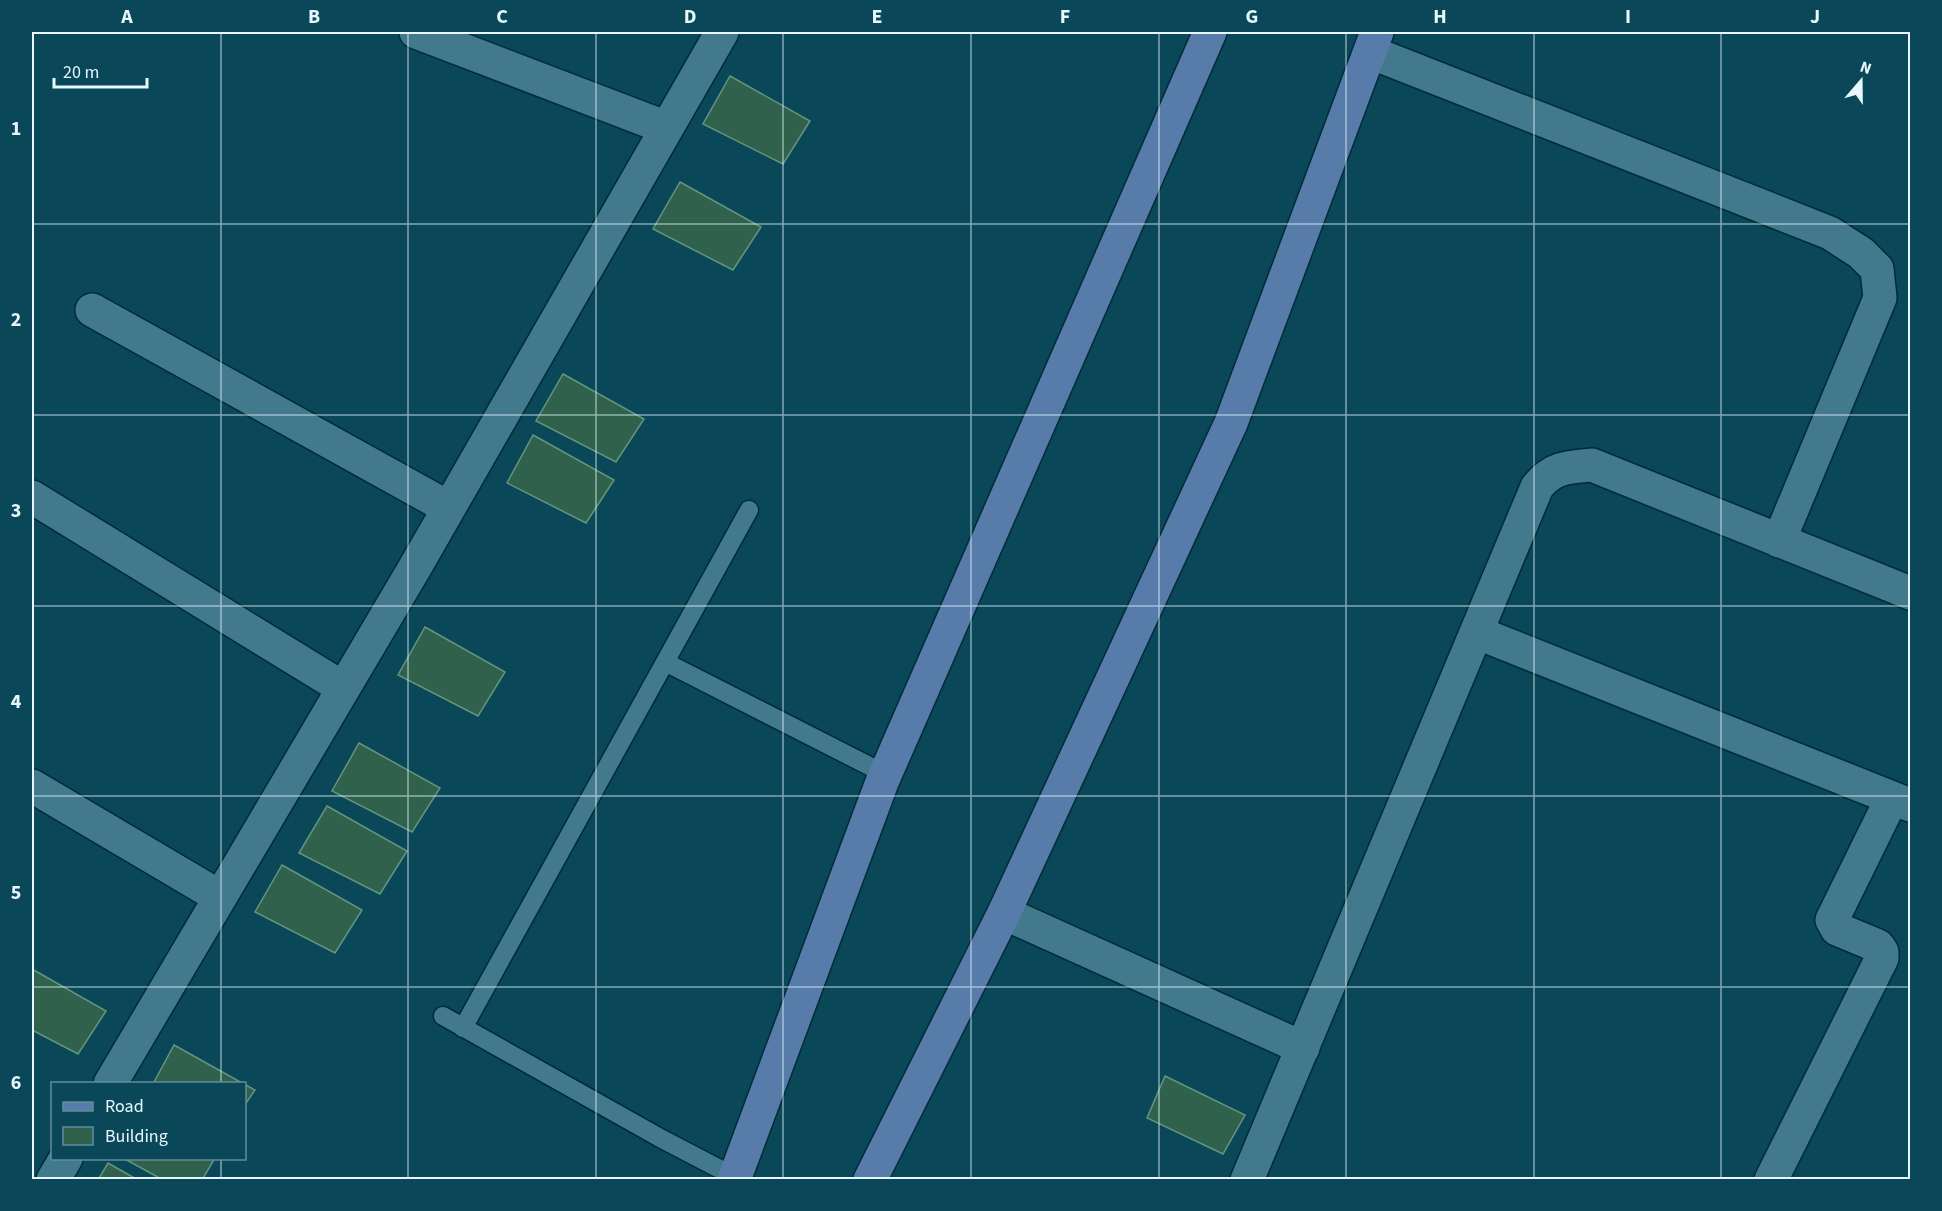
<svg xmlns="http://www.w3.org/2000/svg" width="1942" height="1211" font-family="'Source Sans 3',sans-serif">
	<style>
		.building { fill: #30614c; stroke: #63967e; stroke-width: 1.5 }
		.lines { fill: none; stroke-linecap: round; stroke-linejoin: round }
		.lane-casing { stroke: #002c39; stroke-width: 21 }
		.street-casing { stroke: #002c39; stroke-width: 36 }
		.secondary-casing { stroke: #002c39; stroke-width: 36 }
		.lane { stroke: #43798d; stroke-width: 18 }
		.street { stroke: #43798d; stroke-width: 33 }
		.secondary { stroke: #587caa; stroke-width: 33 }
		.grid { fill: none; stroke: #e6f7fd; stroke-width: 1.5; stroke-opacity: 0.55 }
		.neatline { fill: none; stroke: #e6f7fd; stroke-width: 2 }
		.grid-label { font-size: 20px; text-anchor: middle; font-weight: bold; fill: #e6f7fd }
	</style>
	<rect width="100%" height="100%" fill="#0a4759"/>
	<!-- building -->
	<path class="building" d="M730 76 810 121 783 164 703 124Z
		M680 182 761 227 733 270 653 229Z
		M563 374 644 419 616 462 536 421Z
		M533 435 614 480 586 523 507 483Z
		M425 627 505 672 478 716 398 675Z
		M359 743 440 788 412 832 332 791Z
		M327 806 407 851 380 894 299 853Z
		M282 865 362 910 335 953 255 912Z
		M32 969 106 1011 78 1054 32 1030Z
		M174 1045 244 1084H153Z
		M1165 1076 1245 1115 1223 1154 1147 1118Z
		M244 1084 255 1090 244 1106Z
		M123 1158H215L202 1180H163Z
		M108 1163 138 1180H98Z"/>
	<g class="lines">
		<defs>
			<path id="lane" d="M665 662 885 774
				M443 1016 662 1139 735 1177
				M463 1028 749 510"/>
			<path id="street" d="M416 32 667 128
				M1370 52 1830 233 1861 253 1877 269 1880 298 1779 541
				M92 310 449 508
				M32 497 343 688
				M1478 633 1910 805
				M32 786 220 897
				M1004 913 1303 1048
				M110 1084 414 569 722 32
				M53 1180 66 1158
				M1247 1180 1537 487C1553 467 1568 467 1592 465L1910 593
				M1771 1180 1882 958V952L1878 946 1837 929 1832 920 1892 798"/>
			<path id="secondary" d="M734 1180 882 782 1210 32
				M870 1180 1004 913 1231 423 1377 32"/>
		</defs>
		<!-- lane casing -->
		<use href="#lane" class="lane-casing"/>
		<!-- street casing -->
		<use href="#street" class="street-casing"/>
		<!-- secondary casing -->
		<use href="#secondary" class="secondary-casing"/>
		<!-- lane -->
		<use href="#lane" class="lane"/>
		<!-- street -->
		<use href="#street" class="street"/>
		<!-- secondary -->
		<use href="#secondary" class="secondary"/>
	</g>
	<!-- grid -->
	<path class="grid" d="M221 32V1084M408 32V1180M596 32V1180M783 32V1180M971 32V1180M1159 32V1180M1346 32V1180M1534 32V1180M1721 32V1180M32 224H1910M32 415H1910M32 606H1910M32 796H1910M32 987H1910M221 1158V1180"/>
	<!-- border -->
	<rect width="1942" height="1211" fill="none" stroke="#0a4759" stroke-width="66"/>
	<!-- legend -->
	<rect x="51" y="1082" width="195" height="78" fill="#0a4759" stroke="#628d9b" stroke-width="1.5"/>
	<rect x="63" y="1102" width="30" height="9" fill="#587caa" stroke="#628d9b" stroke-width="1.5"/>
	<text x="105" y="1112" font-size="18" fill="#e6f7fd">Road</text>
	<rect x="63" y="1127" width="30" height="18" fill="#30614c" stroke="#628d9b" stroke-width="1.5"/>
	<text x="105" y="1142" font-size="18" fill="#e6f7fd">Building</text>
	<!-- north arrow -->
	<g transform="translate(1861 81) rotate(20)" stroke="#0a4759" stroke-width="4.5" paint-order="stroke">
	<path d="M0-4.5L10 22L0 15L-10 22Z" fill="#e6f7fd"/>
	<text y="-9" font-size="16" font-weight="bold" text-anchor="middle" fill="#e6f7fd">N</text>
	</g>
	<!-- scale -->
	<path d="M54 78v9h93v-9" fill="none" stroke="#e6f7fd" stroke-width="3"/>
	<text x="63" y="78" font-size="18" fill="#e6f7fd" stroke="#0a4759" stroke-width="4.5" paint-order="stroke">20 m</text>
	<rect x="33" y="33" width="1876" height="1145" class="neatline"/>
	<g class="grid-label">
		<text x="127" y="23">A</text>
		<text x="314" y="23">B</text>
		<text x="502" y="23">C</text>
		<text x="690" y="23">D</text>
		<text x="877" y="23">E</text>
		<text x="1065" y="23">F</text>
		<text x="1252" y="23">G</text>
		<text x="1440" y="23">H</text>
		<text x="1628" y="23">I</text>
		<text x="1815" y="23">J</text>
		<text x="16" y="135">1</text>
		<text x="16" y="326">2</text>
		<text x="16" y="517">3</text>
		<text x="16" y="708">4</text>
		<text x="16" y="899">5</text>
		<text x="16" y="1089">6</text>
	</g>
</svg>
